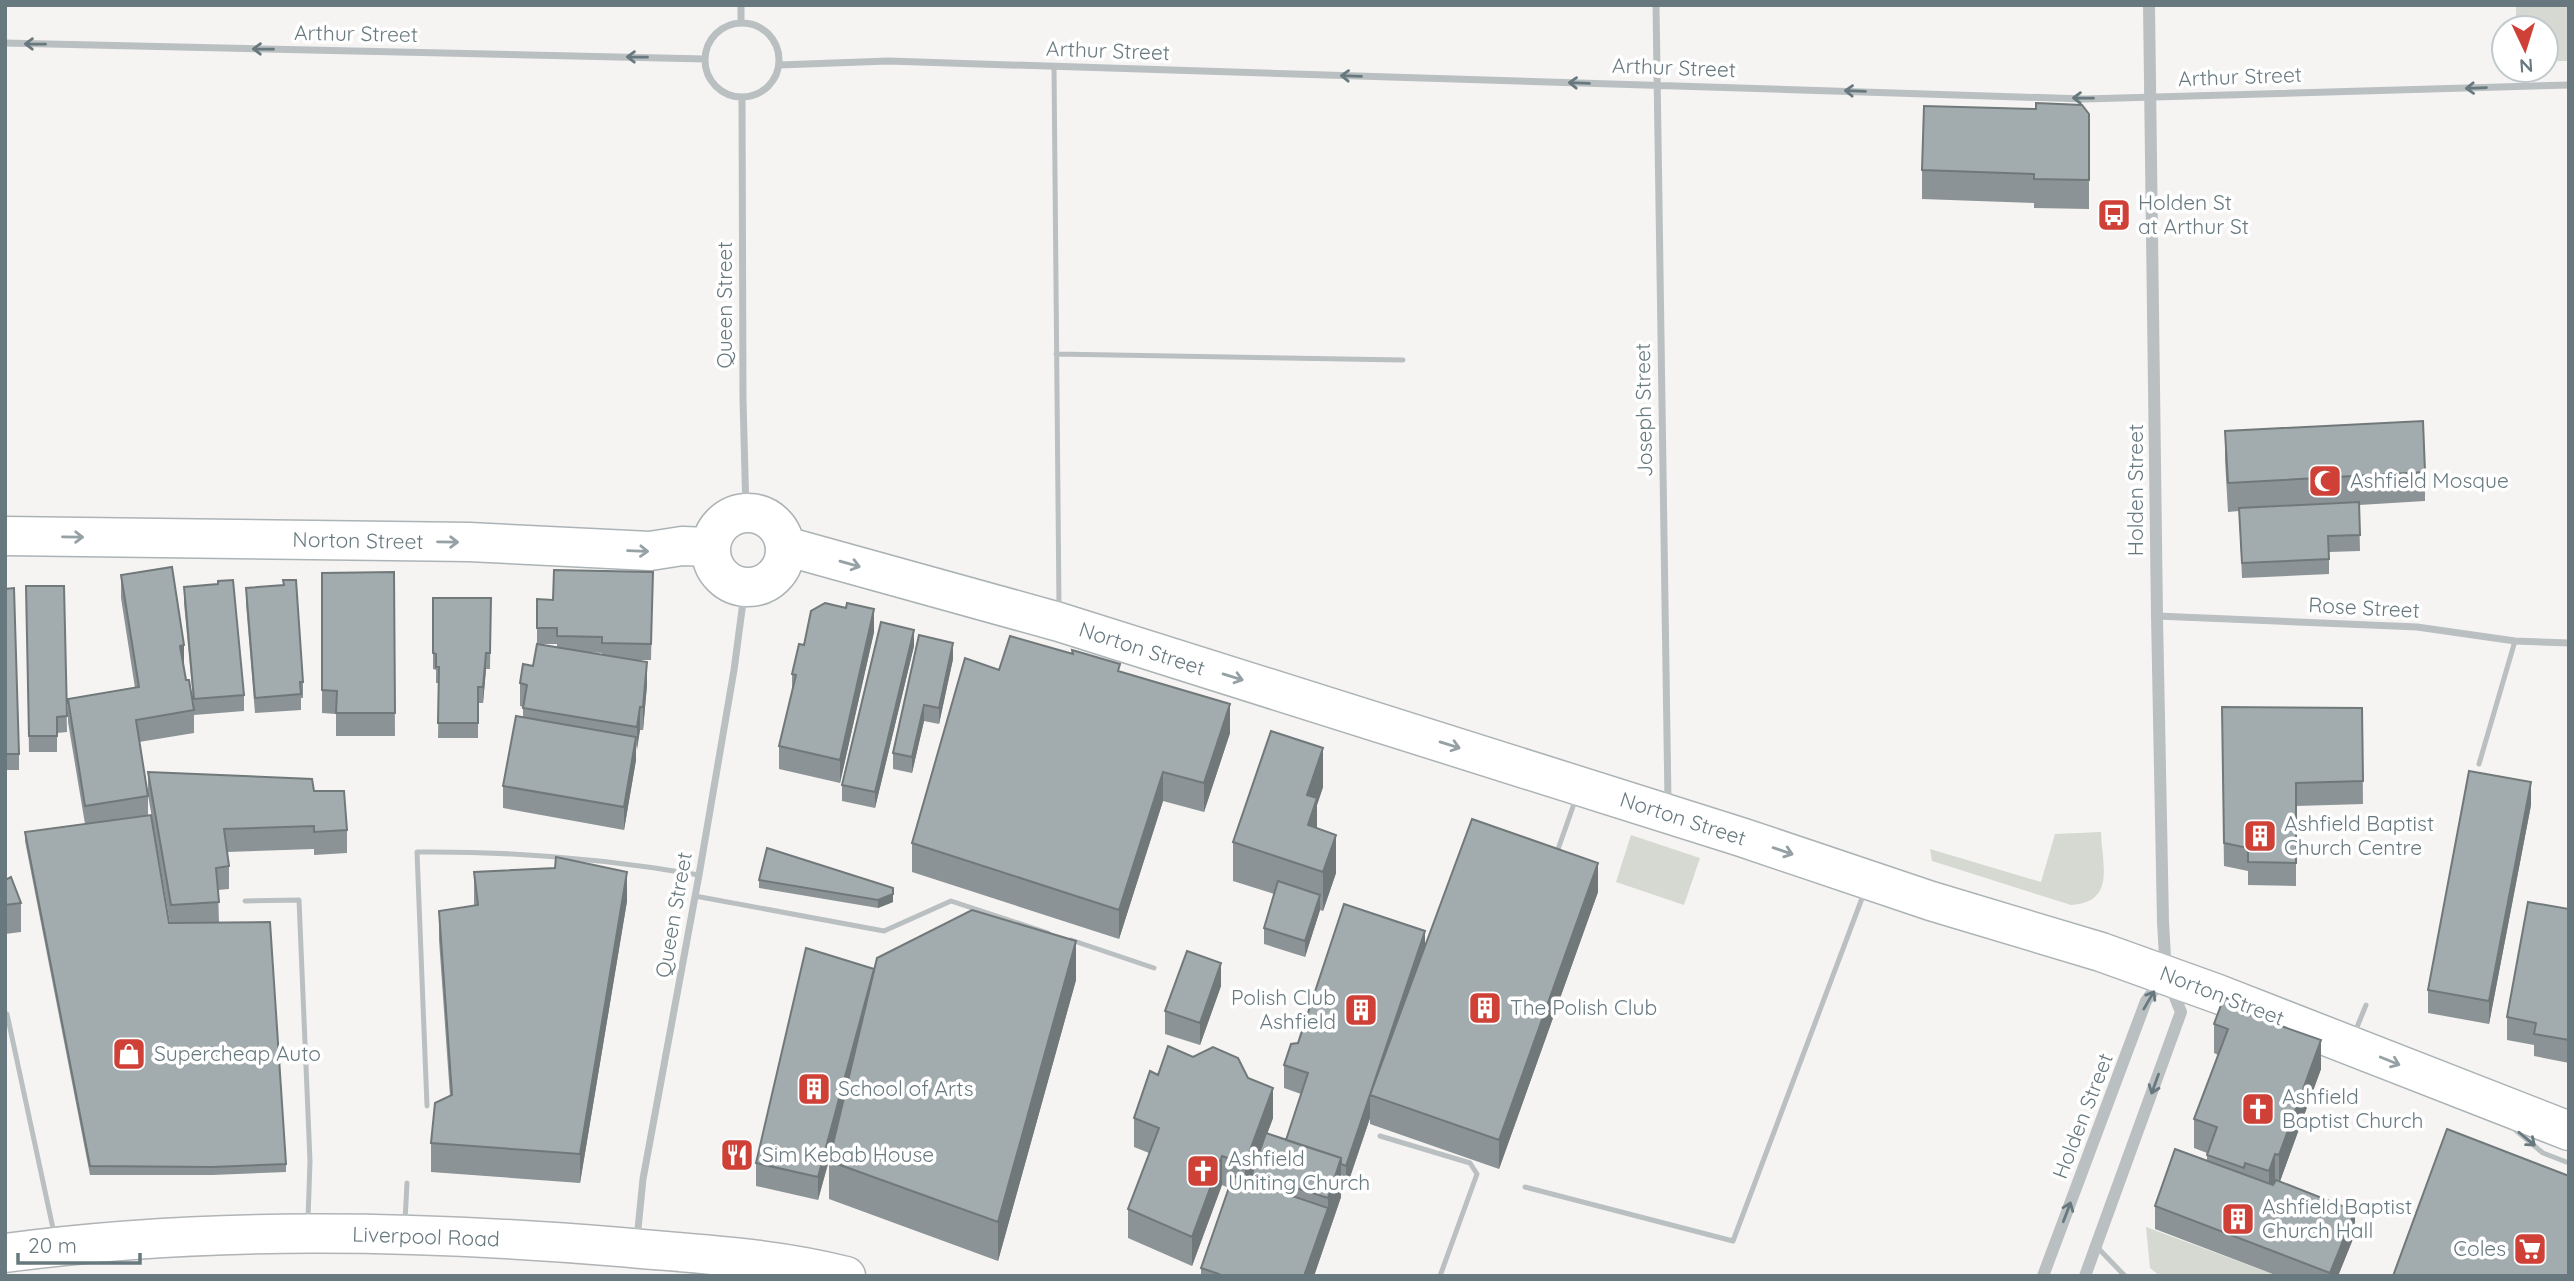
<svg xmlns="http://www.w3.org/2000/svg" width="2574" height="1281" font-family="Quicksand,sans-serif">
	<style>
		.green { fill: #d5d9d1 }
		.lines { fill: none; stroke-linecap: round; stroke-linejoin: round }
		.secondary-casing { stroke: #acb3b6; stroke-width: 41 }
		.trunk-casing { stroke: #b0b4b6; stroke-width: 41 }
		.service { stroke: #babfc1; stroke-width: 5 }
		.minor { stroke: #babfc1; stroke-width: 7 }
		.tertiary { stroke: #babfc1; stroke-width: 12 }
		.secondary { stroke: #fff; stroke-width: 38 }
		.trunk { stroke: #fff; stroke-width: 38 }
		.wall { fill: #8b9396; fill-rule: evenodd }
		.shaded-wall { fill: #71787a }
		.building { fill: #a2abae; stroke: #71787a; stroke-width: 2 }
		.oneway { stroke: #67797f }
		.oneway2 { stroke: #95a1a5 }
		.labels { text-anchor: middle; stroke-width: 7; stroke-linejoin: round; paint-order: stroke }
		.street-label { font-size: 21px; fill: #67797f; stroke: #fff }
		.poi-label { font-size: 21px; fill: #67797f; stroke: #fff; text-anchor: start }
	</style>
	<rect width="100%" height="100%" fill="#f5f4f2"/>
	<!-- green -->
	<path class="green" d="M2516 5H2569V61H2546V28H2516Z
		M2101 832C2102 865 2116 902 2071 905L1932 861 1930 849 2041 882 2055 834Z
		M1631 835 1700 858 1684 905 1616 882Z
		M2146 1227 2278 1276H2160L2150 1268Z"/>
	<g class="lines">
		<defs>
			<path id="secondary" d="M711 550a37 37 0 1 1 74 0a37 37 0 1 1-74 0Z
				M5 536 469 542 650 551 682 546 710 547
				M785 546 1059 622 1741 837 1931 901 2101 952 2218 994 2569 1131"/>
			<path id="trunk" d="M5 1253C208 1226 416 1230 620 1247 696 1254 772 1257 846 1276"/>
		</defs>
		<!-- secondary casing -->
		<use href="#secondary" class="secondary-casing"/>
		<!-- trunk casing -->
		<use href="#trunk" class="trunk-casing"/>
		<!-- service -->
		<path class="service" d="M1054 66 1059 608
			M1056 354 1403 360
			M2479 764 2515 641
			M1556 855 1576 798
			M695 896 884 931 951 901 1048 933
			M245 901 299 900 310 1161 308 1219
			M1071 940 1154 968
			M7 1014 54 1233
			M2355 1032 2366 1005
			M427 1106 417 852C511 851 606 859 699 875
			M2513 1128 2543 1153 2569 1163
			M1380 1136 1470 1163 1477 1174 1440 1276
			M1525 1187 1733 1241 1864 893
			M405 1221 407 1183
			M2096 1246 2125 1276"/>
		<!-- minor -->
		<path class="minor" d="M1656 5 1668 802
			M741 23V5
			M705 60a37 37 0 1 1 74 0a37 37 0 1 1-74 0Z
			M5 43 705 59
			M779 65 888 61 2085 99 2569 85
			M742 97 743 399 746 512
			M2157 616 2417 627 2515 641 2569 643
			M637 1239 643 1179 699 875 734 670 745 587"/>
		<!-- tertiary -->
		<path class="tertiary" d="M2043 1276 2146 1001 2163 978
			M2085 1276 2181 1012 2166 975 2163 922 2157 616 2149 5"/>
		<!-- secondary -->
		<use href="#secondary" class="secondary"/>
		<!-- trunk -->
		<use href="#trunk" class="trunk"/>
	</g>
	<!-- wall -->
	<path class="wall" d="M2089 114V209L2034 208V203L1922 199V170Z
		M2225 431 2425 472V501L2359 505 2360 551 2329 552V574L2242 578 2239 511 2228 512 2225 460Z
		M394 572 395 736H336V714L322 713V573Z
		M653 572 651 660H631L647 685 643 730H640L636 750V760L624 830 503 808V786L523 717V707L520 706V683L533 666 557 648V644H537V599L553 600ZM585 652 602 653V655Z
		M121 575 184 667 186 680 194 710 184 603V587L244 695V711L194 715V711V733L139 742 148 796V815L169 923H170L148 795V772L314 791 347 830V853L314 855V849L227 852 229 866V889L218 890 219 922 286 1164V1172L212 1175H90L25 841V832L85 824 68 722V699L135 688 121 598Z
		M26 586H64L67 732 57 733V752H29Z
		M246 588 303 682V698H301V710L255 713 246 604Z
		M5 589 19 754V770H5Z
		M433 598H491L490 669H486L483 703H478V738H438L439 683H436V670L433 669Z
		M874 632 840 783 779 769V746L792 692V674L804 645Z
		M914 646 875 808 842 801V785Z
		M953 659 939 724 924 721 912 773 893 769V753Z
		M999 670 1120 671 1230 733 1204 812 1163 801 1119 939 912 872V843Z
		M2362 708 2363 804 2296 806V886L2248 885V871L2224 866 2222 730Z
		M1323 787 1317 805V828L1336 873 1323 911 1320 910 1305 957 1264 944V928L1274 894 1233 881V842Z
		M2531 805 2489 1024 2428 1013V990Z
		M474 872 627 901 580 1183 431 1172V1143L450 1096 439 940V911L474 906Z
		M5 880 21 903V932L5 934Z
		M759 880 893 902 878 908 759 888Z
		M1598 892 1499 1169 1370 1124V1118L1346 1189 1341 1187V1197L1314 1276H1201V1268L1229 1188 1222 1185 1192 1266 1128 1238V1209L1149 1153 1134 1147V1118L1158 1075 1193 1057 1248 1078 1273 1118 1267 1134 1286 1140 1301 1094 1284 1088V1065L1298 1043 1425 947Z
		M2569 909V1063L2534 1056V1045L2507 1040V1017Z
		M874 969 1076 980 998 1261 829 1199V1161L818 1200 756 1186V1163Z
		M1221 986 1200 1045 1165 1034V1011Z
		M2250 1015 2321 1069 2280 1181 2355 1234 2338 1276H2278L2155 1229V1206L2207 1160V1153L2194 1148V1119L2218 1055 2214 1053V1024Z"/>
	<!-- shaded-wall -->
	<path class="shaded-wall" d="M874 609V632L840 783V760Z
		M914 630V646L875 808V792Z
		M953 643V659L939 724V708Z
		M184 645V668L180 646Z
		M486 653V669L483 703V687Z
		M647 662V685L643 730V707Z
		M1230 704V733L1204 812V783Z
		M924 705V721L912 773V757Z
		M640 707V730L637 750V727Z
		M636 737V760L624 830V807Z
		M1323 748V787L1317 805V837L1308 864 1307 795Z
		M1163 772V801L1119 939V910Z
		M2531 782V805L2489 1024V1001Z
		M1336 835V873L1323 911V872Z
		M1598 863V892L1499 1169V1140Z
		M627 872V901L580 1183V1154Z
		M893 894V902L878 908V900Z
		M1320 895V910L1305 957V941Z
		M1425 931V954L1370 1095Z
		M1076 941V980L998 1261V1222Z
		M1221 963V986L1200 1045V1023Z
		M874 969V992L818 1200V1177Z
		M2321 1040V1069L2279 1184V1155Z
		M1273 1088V1118L1245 1193V1164Z
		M1370 1095V1118L1346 1189V1166Z
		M2275 1154V1183L2269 1200V1171Z
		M1222 1156V1185L1192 1266V1237Z
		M1341 1158V1197L1314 1276H1304L1328 1208V1198Z
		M2355 1211V1234L2338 1276H2330V1273Z"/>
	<!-- building -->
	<path class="building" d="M2036 103 2082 105 2089 114V180L2034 179V174L1922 170 1924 106 2036 109Z
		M2423 421 2425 472 2228 483 2225 431Z
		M2359 502 2360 535 2328 536 2329 559 2242 563 2239 508Z
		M172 567 184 645 180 646 186 680H189L194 710 136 720 148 796 85 806 68 699 139 687 121 575Z
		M554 570 653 572 651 644 602 643V637L557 636V628H537V599L553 600Z
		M394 572 395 713H336L337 691 322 690V573Z
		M233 580 244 695 194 699 184 587 218 584V581Z
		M283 580H296L303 682H300L301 694 255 698 246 588 284 585Z
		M26 586H64L67 716 57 717V736H29Z
		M14 588 19 754H5V589Z
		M433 598H491L490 653H486L483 687H478V723H438L439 667H436V654L433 653Z
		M825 603 846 608 847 603 874 609 840 760 779 746 796 675 792 674 799 644 804 645 811 611Z
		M881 622 914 630 875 792 842 785Z
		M919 635 953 643 939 708 924 705 912 757 893 753Z
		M1010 636 1073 654 1072 650 1120 664 1118 671 1230 704 1204 783 1163 772 1119 910 912 843 965 658 999 670Z
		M537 644 647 662 643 707H640L637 727 523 708 527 685 520 683 523 664 533 666Z
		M2222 707 2362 708 2363 781 2296 783V863L2248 862V848L2224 843Z
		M516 716 636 737 624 807 503 786Z
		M1271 731 1323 748 1307 795 1317 798 1308 825 1336 835 1323 872 1233 842Z
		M2469 771 2531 782 2489 1001 2428 990Z
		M148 772 312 779 314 791H344L347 830 314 832V826L224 829 229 866 216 868 219 902 171 905Z
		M151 815 169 923 270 922 286 1164 212 1167 90 1166 25 832Z
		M1472 819 1598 863 1499 1140 1370 1095Z
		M767 848 893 888V894L878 900 759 880Z
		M556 857 627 872 580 1154 431 1143 435 1103 452 1095 439 911 478 905 474 872 555 868Z
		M11 877 21 903 5 905V880Z
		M1278 881 1320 895 1305 941 1264 928Z
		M2528 902 2569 909V1040L2534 1034 2536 1023 2507 1017Z
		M1344 904 1425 931 1346 1166 1341 1164V1158L1286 1140 1308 1073 1284 1065 1291 1044 1298 1043Z
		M972 910 1076 941 998 1222 829 1161 877 958Z
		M806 948 874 969 818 1177 756 1163Z
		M1187 951 1221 963 1200 1023 1165 1011Z
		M2224 997 2250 1007 2247 1014 2321 1040 2279 1155 2275 1154 2269 1171 2245 1163 2244 1168 2207 1155 2217 1127 2194 1119 2228 1029 2214 1024Z
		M1168 1046 1193 1057 1213 1047 1238 1058 1248 1078 1273 1088 1245 1164 1222 1156 1192 1237 1128 1209 1159 1128 1134 1118 1150 1071 1158 1075Z
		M2447 1129 2569 1176V1276H2393Z
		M1266 1133 1341 1158 1328 1198 1252 1174Z
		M2175 1149 2273 1185 2276 1180 2355 1211 2330 1273 2155 1206Z
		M1233 1176 1328 1208 1304 1276H1218L1219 1274 1201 1268Z"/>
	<!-- one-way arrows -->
	<defs><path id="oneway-shaft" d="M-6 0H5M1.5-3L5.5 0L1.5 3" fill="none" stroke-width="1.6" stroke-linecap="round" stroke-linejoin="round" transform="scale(1.75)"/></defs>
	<g class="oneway">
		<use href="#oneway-shaft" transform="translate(35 44) rotate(-179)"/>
		<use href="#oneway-shaft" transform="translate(263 49) rotate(-179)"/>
		<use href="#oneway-shaft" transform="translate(637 57) rotate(-179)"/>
		<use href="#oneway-shaft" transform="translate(1351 76) rotate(-178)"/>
		<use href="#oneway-shaft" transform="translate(1579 83) rotate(-178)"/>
		<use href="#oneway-shaft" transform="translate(2476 88) rotate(178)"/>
		<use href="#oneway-shaft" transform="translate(1855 91) rotate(-178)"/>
		<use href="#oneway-shaft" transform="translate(2083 98) rotate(-179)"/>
		<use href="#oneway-shaft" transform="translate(2149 1000) rotate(-60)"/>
		<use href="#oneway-shaft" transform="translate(2155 1084) rotate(110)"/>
		<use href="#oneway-shaft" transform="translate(2527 1139) rotate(40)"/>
		<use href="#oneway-shaft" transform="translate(2067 1212) rotate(-69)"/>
	</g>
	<g class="oneway2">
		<use href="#oneway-shaft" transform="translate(73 537) rotate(1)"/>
		<use href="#oneway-shaft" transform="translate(448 542) rotate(1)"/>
		<use href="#oneway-shaft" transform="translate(638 551) rotate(2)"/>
		<use href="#oneway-shaft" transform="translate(850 564) rotate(16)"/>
		<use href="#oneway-shaft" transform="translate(1233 677) rotate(17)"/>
		<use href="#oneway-shaft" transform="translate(1450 745) rotate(17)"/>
		<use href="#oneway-shaft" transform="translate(1783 851) rotate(19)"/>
		<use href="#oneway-shaft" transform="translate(2390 1061) rotate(22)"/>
	</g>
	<!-- icons -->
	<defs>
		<symbol id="bus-square" viewBox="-11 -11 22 22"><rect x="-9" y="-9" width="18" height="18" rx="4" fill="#cf4037" stroke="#fff"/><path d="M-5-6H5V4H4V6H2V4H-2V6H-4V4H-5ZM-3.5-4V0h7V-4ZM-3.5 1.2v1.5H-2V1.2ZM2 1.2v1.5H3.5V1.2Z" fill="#fff"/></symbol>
		<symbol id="mosque-square" viewBox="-11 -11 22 22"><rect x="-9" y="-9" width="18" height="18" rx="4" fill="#cf4037" stroke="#fff"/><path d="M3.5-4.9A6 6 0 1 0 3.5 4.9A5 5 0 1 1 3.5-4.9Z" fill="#fff"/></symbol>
		<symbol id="building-square" viewBox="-11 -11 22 22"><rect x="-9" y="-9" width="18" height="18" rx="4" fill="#cf4037" stroke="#fff"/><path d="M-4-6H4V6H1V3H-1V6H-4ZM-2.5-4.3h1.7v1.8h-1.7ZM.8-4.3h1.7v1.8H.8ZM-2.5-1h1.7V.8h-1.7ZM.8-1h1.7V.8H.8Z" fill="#fff"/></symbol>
		<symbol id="shop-square" viewBox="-11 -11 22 22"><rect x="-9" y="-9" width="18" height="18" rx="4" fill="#cf4037" stroke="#fff"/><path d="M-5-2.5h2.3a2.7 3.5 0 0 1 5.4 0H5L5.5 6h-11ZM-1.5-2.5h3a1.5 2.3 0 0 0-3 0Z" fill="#fff"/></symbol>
		<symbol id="church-square" viewBox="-11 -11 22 22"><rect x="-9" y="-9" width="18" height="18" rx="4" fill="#cf4037" stroke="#fff"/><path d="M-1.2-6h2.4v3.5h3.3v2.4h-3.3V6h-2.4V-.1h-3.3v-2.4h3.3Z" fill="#fff"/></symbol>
		<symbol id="restaurant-square" viewBox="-11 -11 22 22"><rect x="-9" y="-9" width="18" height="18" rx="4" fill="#cf4037" stroke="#fff"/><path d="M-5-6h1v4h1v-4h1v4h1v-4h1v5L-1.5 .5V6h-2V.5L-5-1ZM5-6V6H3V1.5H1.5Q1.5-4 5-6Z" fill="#fff"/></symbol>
		<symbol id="supermarket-square" viewBox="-11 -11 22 22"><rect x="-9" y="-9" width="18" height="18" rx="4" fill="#cf4037" stroke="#fff"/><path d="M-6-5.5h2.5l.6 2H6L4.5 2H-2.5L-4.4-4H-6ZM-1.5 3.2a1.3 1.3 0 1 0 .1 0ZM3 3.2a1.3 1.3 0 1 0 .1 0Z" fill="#fff"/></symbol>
	</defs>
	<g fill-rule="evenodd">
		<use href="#bus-square" x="2095" y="196" width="38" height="38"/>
		<use href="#mosque-square" x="2306" y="462" width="38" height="38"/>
		<use href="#building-square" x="2241" y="817" width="38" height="38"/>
		<use href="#building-square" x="1466" y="989" width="38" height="38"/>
		<use href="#building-square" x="1342" y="991" width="38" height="38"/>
		<use href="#shop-square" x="110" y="1035" width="38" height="38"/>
		<use href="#building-square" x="795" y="1070" width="38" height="38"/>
		<use href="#church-square" x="2239" y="1090" width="38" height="38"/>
		<use href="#restaurant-square" x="718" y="1136" width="38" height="38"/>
		<use href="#church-square" x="1184" y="1152" width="38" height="38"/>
		<use href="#building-square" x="2219" y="1200" width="38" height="38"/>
		<use href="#supermarket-square" x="2511" y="1230" width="38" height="38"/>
	</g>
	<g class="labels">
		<!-- street labels -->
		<g class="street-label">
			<text transform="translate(356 34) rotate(1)" y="7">Arthur Street</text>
			<text transform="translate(1108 51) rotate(2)" y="7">Arthur Street</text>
			<text transform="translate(1674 68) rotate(2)" y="7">Arthur Street</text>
			<text transform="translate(2240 77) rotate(-2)" y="7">Arthur Street</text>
			<text transform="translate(725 305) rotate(-90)" y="7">Queen Street</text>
			<text transform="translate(1644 410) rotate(-91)" y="7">Joseph Street</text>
			<text transform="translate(2136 490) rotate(-90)" y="7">Holden Street</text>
			<text transform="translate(358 541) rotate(1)" y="7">Norton Street</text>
			<text transform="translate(2364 608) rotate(3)" y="7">Rose Street</text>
			<text transform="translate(1142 649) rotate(18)" y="7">Norton Street</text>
			<text transform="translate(1683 819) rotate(18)" y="7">Norton Street</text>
			<text transform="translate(674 915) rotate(-80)" y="7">Queen Street</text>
			<text transform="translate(2222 996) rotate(21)" y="7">Norton Street</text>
			<text transform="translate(2083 1116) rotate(-69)" y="7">Holden Street</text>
			<text transform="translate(426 1237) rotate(2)" y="7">Liverpool Road</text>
		</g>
		<!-- poi labels -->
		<g class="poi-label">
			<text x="2138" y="210">Holden St<tspan x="2138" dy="24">at Arthur St</tspan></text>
			<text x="2350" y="488">Ashfield Mosque</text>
			<text x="2284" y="831">Ashfield Baptist<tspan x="2284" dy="24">Church Centre</tspan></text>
			<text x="1336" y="1005" text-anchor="end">Polish Club<tspan x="1336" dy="24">Ashfield</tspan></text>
			<text x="1510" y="1015">The Polish Club</text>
			<text x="154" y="1061">Supercheap Auto</text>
			<text x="838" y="1096">School of Arts</text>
			<text x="2282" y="1104">Ashfield<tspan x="2282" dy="24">Baptist Church</tspan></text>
			<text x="762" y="1162">Sim Kebab House</text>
			<text x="1228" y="1166">Ashfield<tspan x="1228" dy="24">Uniting Church</tspan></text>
			<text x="2262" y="1214">Ashfield Baptist<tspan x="2262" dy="24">Church Hall</tspan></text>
			<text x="2506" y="1256" text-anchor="end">Coles</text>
		</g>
	</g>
	<!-- border -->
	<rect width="2574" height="1281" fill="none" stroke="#67797f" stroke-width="14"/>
	<!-- north arrow -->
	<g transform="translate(2525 49) rotate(176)"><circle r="33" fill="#ffffff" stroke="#c2c9cc" stroke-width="2"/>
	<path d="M0-5L12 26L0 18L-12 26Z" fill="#cf4037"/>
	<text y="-10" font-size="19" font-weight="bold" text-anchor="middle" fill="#67797f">N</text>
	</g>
	<!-- scale -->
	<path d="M18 1253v10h122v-10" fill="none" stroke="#67797f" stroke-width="3.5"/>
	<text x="28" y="1253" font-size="21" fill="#67797f" stroke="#ffffff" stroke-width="5" paint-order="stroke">20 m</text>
</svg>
